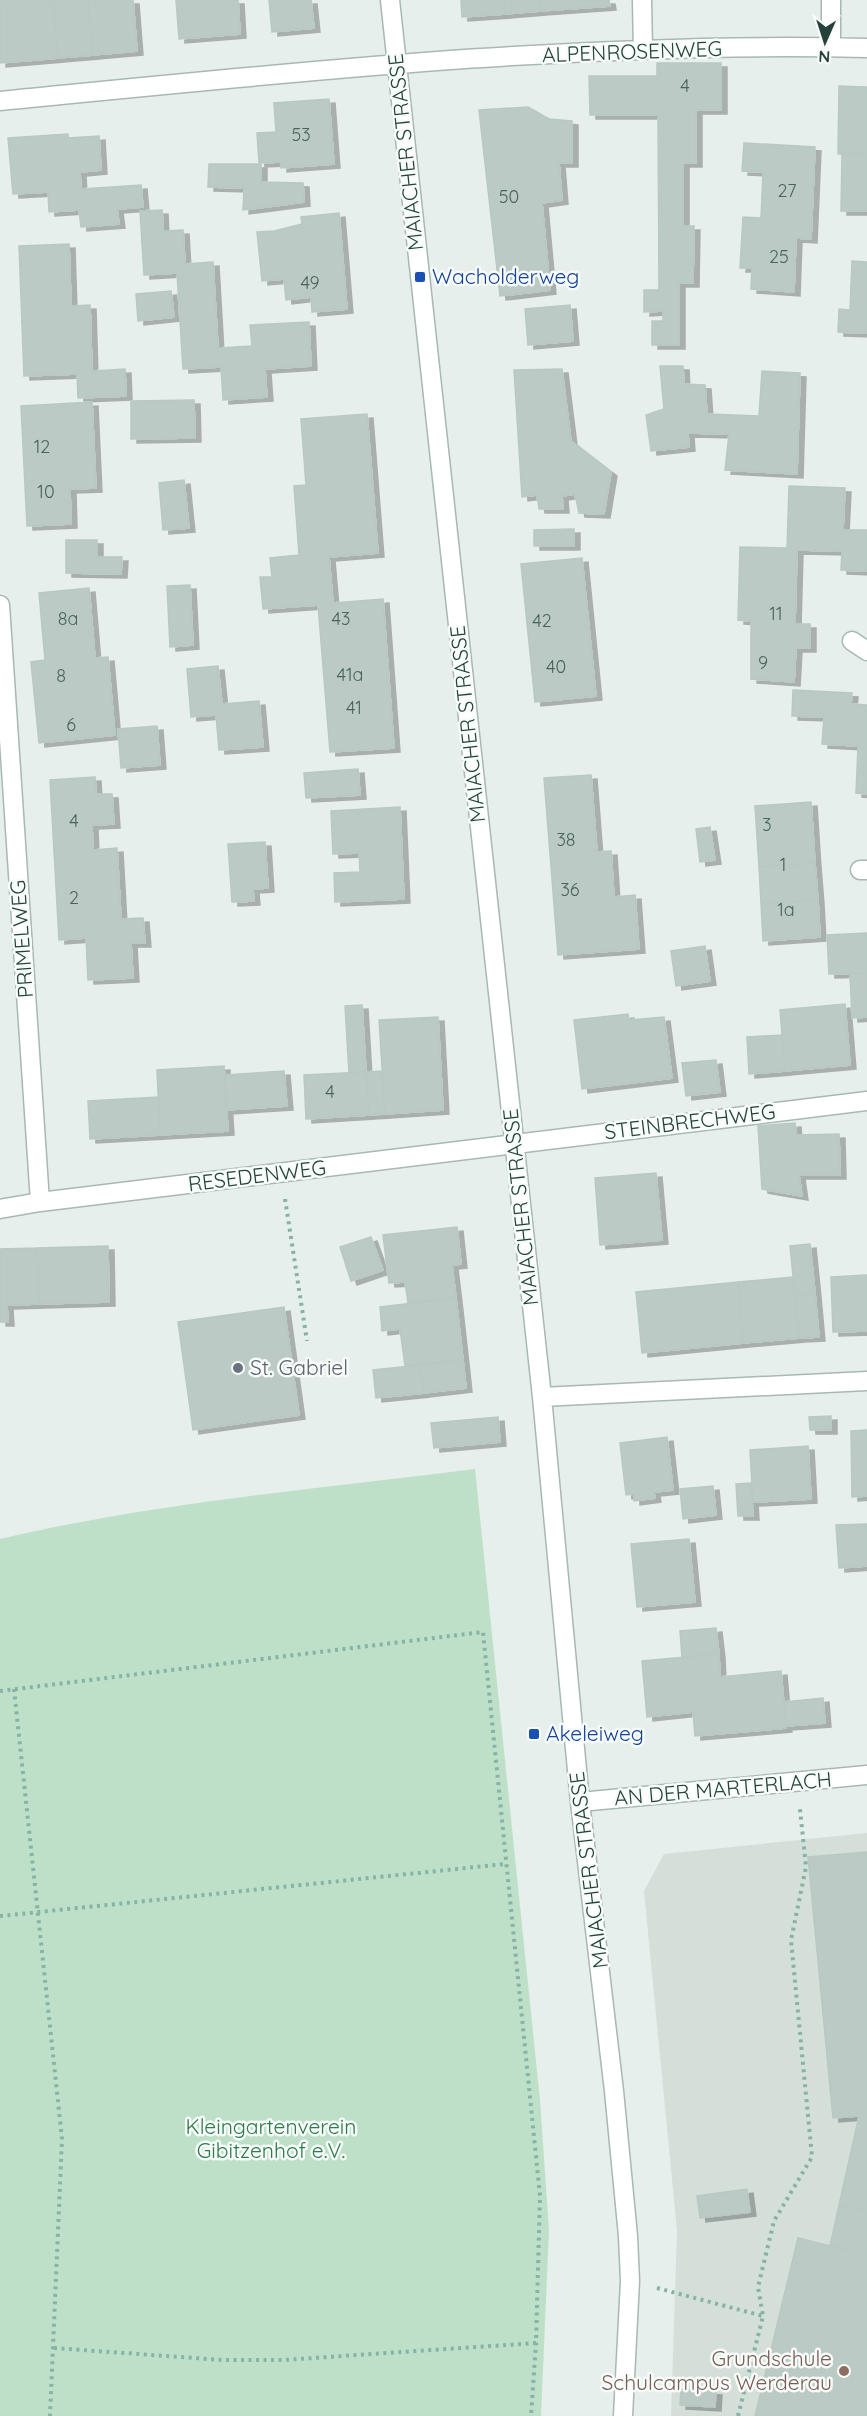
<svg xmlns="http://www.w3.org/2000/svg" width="867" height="2416" font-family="Quicksand,sans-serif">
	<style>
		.built { fill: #d4dfda }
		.green { fill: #bfe0c8 }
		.building { fill: #bbcac4; stroke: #b8c9c2; stroke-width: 1.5; filter: url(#shadow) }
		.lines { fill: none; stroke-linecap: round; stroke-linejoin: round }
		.minor-casing { stroke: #a8b8b2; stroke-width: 21 }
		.path { stroke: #86b3a5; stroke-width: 4; stroke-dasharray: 3 4.5; stroke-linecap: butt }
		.minor { stroke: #fff; stroke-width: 18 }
		.transit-dot { fill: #1a4fb4; stroke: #f7fbf9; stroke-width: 2 }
		.worship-dot { fill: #6b7280; stroke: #f7fbf9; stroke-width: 2 }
		.education-dot { fill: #8d6e63; stroke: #f7fbf9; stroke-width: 2 }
		.labels { text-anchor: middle; stroke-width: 5; stroke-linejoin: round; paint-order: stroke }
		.number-label { font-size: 18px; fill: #4a645c }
		.street-label { font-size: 21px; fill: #24423a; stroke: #f7fbf9 }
		.transit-label { font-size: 21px; fill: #164399; stroke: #f7fbf9; text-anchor: start }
		.worship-label { font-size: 21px; fill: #5b616d; stroke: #f7fbf9; text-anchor: start }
		.park-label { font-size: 21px; fill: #2d7a4b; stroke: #f7fbf9 }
		.education-label { font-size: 21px; fill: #785e54; stroke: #f7fbf9; text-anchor: end }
	</style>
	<defs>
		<filter id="shadow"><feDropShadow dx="6" dy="4" stdDeviation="0" flood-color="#0004"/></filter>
	</defs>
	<rect width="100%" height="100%" fill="#e6efeb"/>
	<!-- built -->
	<path class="built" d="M867 1833V2416H671L677 2231 644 1891 664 1854Z"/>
	<!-- green -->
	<path class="green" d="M475 1469 540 2100 549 2230 541 2416H0V1539C156 1502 317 1489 475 1469Z"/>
	<!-- building -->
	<path class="building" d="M0 0H53L58 58 0 63Z
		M53 0H88L93 55 58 58Z
		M88 0H133L137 51 93 55Z
		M176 0H238L240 34 179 39Z
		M269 0H311L314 28 272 32Z
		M461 0H504L505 14 462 17Z
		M504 0H539L540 11 505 14Z
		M539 0H609L610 6 540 11Z
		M657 63H721V110H696V163H683V226H694L693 283H679V345H652V321H663V311L644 312V290H659L658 115H590L589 76H657Z
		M839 86 867 87V154H838Z
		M329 99 334 164 281 168V162L259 163 257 133 276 132 274 103Z
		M528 107 549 119 572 121V163H559L562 200 542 203 550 290 500 296 479 110Z
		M68 134V138L99 136 101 170 80 172 81 189 141 185 143 207 117 209 119 224 81 227 79 210 49 212 48 192 13 194 8 138Z
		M744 143 815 147 811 239 796 238 794 292 751 289 752 268H740L743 217 761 218 763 172 742 171Z
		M842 153 867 154V211H841Z
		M209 164H261V182L303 183 304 202 243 210 244 188 208 187Z
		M162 210 163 231 183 230 185 264 213 262 218 348 252 346 250 325 309 322 311 366 265 369 267 397 223 400 221 367 183 369 177 273 144 275 140 211Z
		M339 213 347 309 312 312 311 297 286 300 284 279 262 281 257 232 274 231 302 224 301 217Z
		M69 244 71 306 90 305 92 371 125 369 126 396 78 398 77 374 24 376 19 246Z
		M852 261 867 262V333L838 332 839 309 850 310Z
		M171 291 174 317 138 321 136 294Z
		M570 305 573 341 528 345 525 309Z
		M660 366H683L684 384 705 385 707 414 759 416 762 371 800 373 797 474 725 470 729 434 688 433 689 447 651 451 646 415 664 409Z
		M562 369 571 441 611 472 604 514 579 513 575 494 562 496 563 509H539L537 495 522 497 514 370Z
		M194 400 195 438 131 439V401Z
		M92 402 96 488 70 489 71 524 27 526 21 406Z
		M367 414 378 553 329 557 333 603 383 599 394 748 330 752 318 605 263 609 260 577H272L270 558 299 555 294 486 306 485 301 419Z
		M184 480 189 528 163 530 159 483Z
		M789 486 845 488 843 530H867V571L841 570 842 551 797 550 795 624H810V648H796L794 682 751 679V621L738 620 740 547 787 548Z
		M574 529V546H534V530Z
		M66 540H97V557H122L121 574 66 573Z
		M582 558 596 696 535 702 521 564Z
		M190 585 193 645 170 647 167 586Z
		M89 588 95 658 108 657 115 735 39 743 31 662 45 660 39 593Z
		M218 666 222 704 259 701 263 747 219 750 216 715 191 717 187 669Z
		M793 690 852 693 851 704 867 705V794L856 793 858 746 822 744 824 717 792 716Z
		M157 726 160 765 121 768 118 729Z
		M358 769 360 795 306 798 304 773Z
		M591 775 597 852 611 851 614 897 635 895 639 949 558 955 544 778Z
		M95 777 96 794H112L114 824 92 825 93 850 117 848 121 919 143 918 145 943H131L133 978 88 980 86 938 59 940 50 780Z
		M811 802 815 863 759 867 755 806Z
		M400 807 404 899 335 902 334 873 360 872 359 853 333 854 331 811Z
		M710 827 715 860 700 862 696 829Z
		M265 842 268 888 253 889 254 901 232 902 228 844Z
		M815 863 818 900 761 903 759 867Z
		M818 900 820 937 763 941 761 903Z
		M867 933V973L829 974 827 935Z
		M705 946 710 981 676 986 671 951Z
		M867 973V1017L852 1018 850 974Z
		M845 1004 850 1065 785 1071 780 1010Z
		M362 1005 366 1072 349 1073 345 1006Z
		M628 1014 629 1020 664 1017 672 1078 582 1089 574 1020Z
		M438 1017 443 1110 385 1114 379 1020Z
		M782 1035 785 1071 749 1074 747 1037Z
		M716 1060 720 1092 686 1096 682 1063Z
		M224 1066 228 1131 160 1135 157 1070Z
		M284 1071 287 1106 226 1110 225 1075Z
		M382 1071 385 1114 369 1115 366 1072Z
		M366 1072 369 1115 306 1119 304 1075Z
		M158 1097 160 1135 90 1139 88 1101Z
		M795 1123 796 1135 839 1134 840 1175H799L802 1196 762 1189 758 1126Z
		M656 1173 662 1240 600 1245 595 1178Z
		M457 1227 461 1264 452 1265 456 1298 408 1303 405 1282 389 1283 383 1235Z
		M371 1237 383 1270 351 1281 340 1247Z
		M810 1244 815 1293 795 1295 790 1246Z
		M108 1246 109 1302 39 1304 37 1248Z
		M37 1248 39 1304 7 1305 8 1322H0V1249Z
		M867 1275V1331L833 1332 831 1277Z
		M793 1277 799 1338 743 1343 738 1282Z
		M738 1282 743 1343 642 1353 636 1292Z
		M815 1293 819 1337 799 1338 795 1295Z
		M456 1298 463 1360 405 1366 400 1329 382 1331 380 1307Z
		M284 1307 299 1415 193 1430 178 1322Z
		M463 1360 466 1388 424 1393 420 1365Z
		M420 1365 424 1393 376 1398 373 1370Z
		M831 1416V1430H810L809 1417Z
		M498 1417 500 1442 434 1448 431 1423Z
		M867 1430V1496L852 1497 851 1431Z
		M667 1437 673 1490 654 1492 655 1498 634 1501V1494L626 1495 620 1443Z
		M808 1446 811 1499 753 1502 750 1450Z
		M751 1483 753 1516H738L736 1484Z
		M713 1486 716 1515 683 1519 680 1489Z
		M867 1524V1566L839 1568 836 1525Z
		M689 1539 695 1602 637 1607 631 1544Z
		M716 1628 719 1654 682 1658 680 1631Z
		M719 1654 720 1677 781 1671 786 1728 695 1736 693 1712 647 1717 642 1661Z
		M823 1698 825 1723 786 1726 784 1702Z
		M867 1852V2211L839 2205 859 2116 833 2118 808 1857Z
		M747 2189 750 2212 700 2218 697 2196Z
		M839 2205 867 2211V2255L830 2246Z
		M798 2238 867 2255V2416H755Z
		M681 2389 716 2391 715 2407 680 2405Z"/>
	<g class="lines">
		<defs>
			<path id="minor" d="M390 0 542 1397 580 1802 614 2091 628 2236 630 2281 623 2416
				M642 0 643 50
				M831 47V0
				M0 101C288 73 577 41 867 48
				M0 605 40 1202
				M852 641 867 651
				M860 870H867
				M0 1209 40 1202 867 1101
				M542 1397 867 1381
				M580 1802 867 1775"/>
		</defs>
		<!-- minor casing -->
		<use href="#minor" class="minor-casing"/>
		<!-- path -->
		<path class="path" d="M285 1199 307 1341
			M14 1689 62 2139 50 2416
			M0 1691 483 1632 540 2196 536 2343 531 2416
			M0 1916 505 1864
			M657 2288 763 2316
			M54 2348 222 2360H284L536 2343
			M738 2416 763 2316 758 2287 774 2221 812 2157 791 1940 806 1867 800 1809"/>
		<!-- minor -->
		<use href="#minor" class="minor"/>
	</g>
	<!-- markers -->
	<g class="transit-dot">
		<rect x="414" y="271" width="12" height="12" rx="3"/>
		<rect x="528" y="1728" width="12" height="12" rx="3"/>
	</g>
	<circle class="worship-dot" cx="238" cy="1368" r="6"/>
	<circle class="education-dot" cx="844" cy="2371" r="6"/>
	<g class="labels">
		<!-- number labels -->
		<g class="number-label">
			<text x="685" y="92">4</text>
			<text x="301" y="141">53</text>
			<text x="787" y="197">27</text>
			<text x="509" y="203">50</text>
			<text x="779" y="263">25</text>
			<text x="310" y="289">49</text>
			<text x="42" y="453">12</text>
			<text x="46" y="498">10</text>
			<text x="776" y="620">11</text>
			<text x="68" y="625">8a</text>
			<text x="341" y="625">43</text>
			<text x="542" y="627">42</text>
			<text x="763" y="669">9</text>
			<text x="556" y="673">40</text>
			<text x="350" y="681">41a</text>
			<text x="61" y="682">8</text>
			<text x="354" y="714">41</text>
			<text x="71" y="731">6</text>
			<text x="74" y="827">4</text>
			<text x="767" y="831">3</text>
			<text x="566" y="846">38</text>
			<text x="783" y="871">1</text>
			<text x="570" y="896">36</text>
			<text x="74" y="904">2</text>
			<text x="786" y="916">1a</text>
			<text x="330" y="1098">4</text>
		</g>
		<!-- street labels -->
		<g class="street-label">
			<text transform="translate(632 52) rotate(-2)" y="7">ALPENROSENWEG</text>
			<text transform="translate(406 152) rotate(-96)" y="7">MAIACHER STRASSE</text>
			<text transform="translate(468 724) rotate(-96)" y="7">MAIACHER STRASSE</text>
			<text transform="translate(22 939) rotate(-94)" y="7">PRIMELWEG</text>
			<text transform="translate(690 1122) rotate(-7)" y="7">STEINBRECHWEG</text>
			<text transform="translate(257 1176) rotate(-7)" y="7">RESEDENWEG</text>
			<text transform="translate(521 1207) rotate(-96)" y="7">MAIACHER STRASSE</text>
			<text transform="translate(723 1789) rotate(-5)" y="7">AN DER MARTERLACH</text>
			<text transform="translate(589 1870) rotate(-97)" y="7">MAIACHER STRASSE</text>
		</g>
		<!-- transit labels -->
		<g class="transit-label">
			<text x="432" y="284">Wacholderweg</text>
			<text x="546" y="1741">Akeleiweg</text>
		</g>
		<!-- worship labels -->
		<g class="worship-label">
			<text x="250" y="1375">St. Gabriel</text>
		</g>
		<!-- park labels -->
		<g class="park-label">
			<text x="271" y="2134">Kleingartenverein<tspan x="271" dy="24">Gibitzenhof e.V.</tspan></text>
		</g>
		<!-- education labels -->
		<g class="education-label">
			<text x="832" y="2366">Grundschule<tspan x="832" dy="24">Schulcampus Werderau</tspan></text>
		</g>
	</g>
	<!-- north arrow -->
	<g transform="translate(825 42) rotate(183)" stroke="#f7fbf9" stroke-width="4.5" paint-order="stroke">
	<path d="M0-4.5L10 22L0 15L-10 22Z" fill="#24423a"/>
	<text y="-9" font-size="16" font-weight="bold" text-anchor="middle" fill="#24423a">N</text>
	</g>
</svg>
